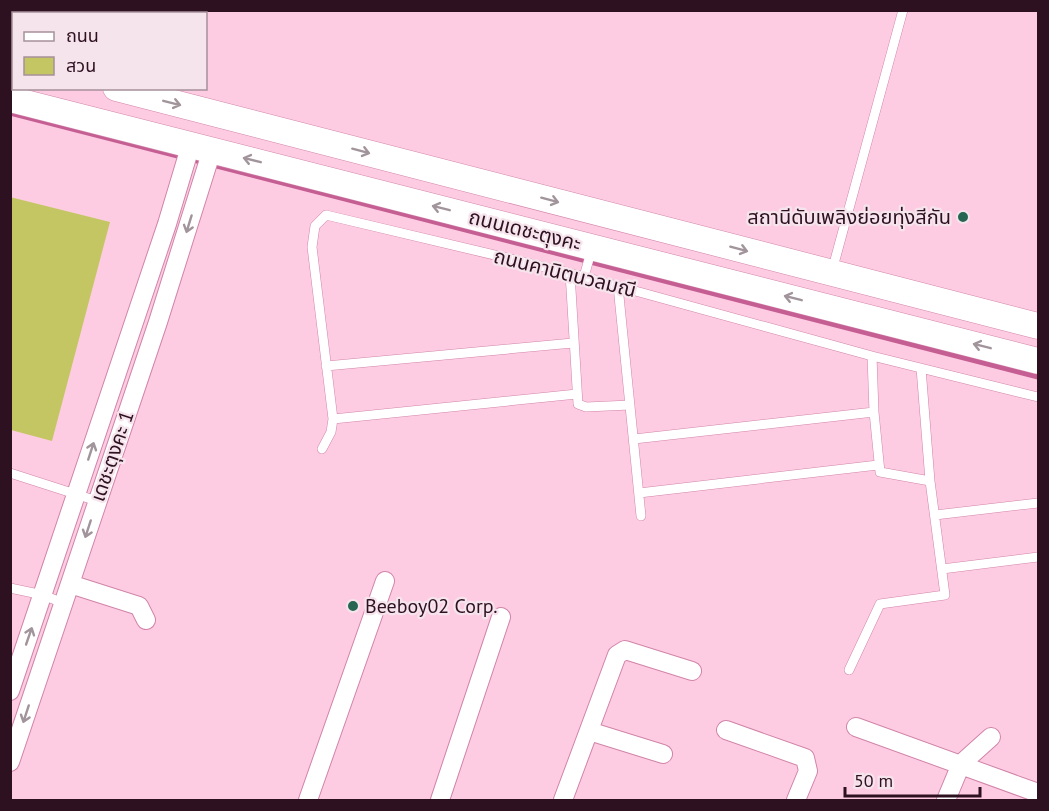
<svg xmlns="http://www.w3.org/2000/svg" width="1049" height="811" font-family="'PT Sans','Noto Sans Thai',sans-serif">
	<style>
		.green { fill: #c4c664 }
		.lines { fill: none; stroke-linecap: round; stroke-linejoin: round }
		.stream { stroke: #c55f93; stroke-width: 5 }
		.lane-casing { stroke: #d184a9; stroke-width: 10 }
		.street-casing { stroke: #d184a9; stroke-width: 20 }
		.secondary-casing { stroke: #d184a9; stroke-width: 27 }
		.lane { stroke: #fff; stroke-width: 9 }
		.street { stroke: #fff; stroke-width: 18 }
		.secondary { stroke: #fff; stroke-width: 26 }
		.oneway { stroke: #a1949b }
		.poi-dot { fill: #266551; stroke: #f6e4ec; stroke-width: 2 }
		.labels { text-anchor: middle; stroke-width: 4.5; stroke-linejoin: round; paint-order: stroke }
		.poi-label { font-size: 20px; fill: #2e1120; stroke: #f6e4ec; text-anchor: end }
		.street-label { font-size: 20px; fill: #2e1120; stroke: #f6e4ec }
	</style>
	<rect width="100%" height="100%" fill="#fecce2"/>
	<!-- green -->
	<path class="green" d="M10 197 110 222 52 441 11 430Z"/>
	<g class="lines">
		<!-- stream -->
		<path class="stream" d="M10 113 1038 377"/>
		<defs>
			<path id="lane" d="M82 14 83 10
				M832 271 903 10
				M570 273 578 404 586 407 630 405
				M584 277 592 248
				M618 286 641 516
				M326 366 573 343
				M921 368 930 481
				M333 419 577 394
				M634 439 874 412
				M322 449 331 432 333 419 312 247 315 226 326 215 570 273 872 356 1038 397
				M10 473 97 501
				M639 493 878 465
				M935 515 1038 503
				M942 569 1038 557
				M10 588 43 595 63 603
				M849 670 880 604 945 595 930 481 880 472 874 412 872 356"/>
			<path id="street" d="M70 584 139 606 146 620
				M10 691 167 224 191 144
				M856 727 1038 793
				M726 730 805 758 808 771 796 800
				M589 731 663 754
				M10 762 158 322 212 150
				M308 800 385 581
				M440 800 501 617
				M563 800 617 655 625 650 692 671
				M946 800 961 764 991 737"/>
			<path id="secondary" d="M10 62H14
				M116 88 1038 326
				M10 99 1038 361"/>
		</defs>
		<!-- lane casing -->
		<use href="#lane" class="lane-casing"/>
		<!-- street casing -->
		<use href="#street" class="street-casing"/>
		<!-- secondary casing -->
		<use href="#secondary" class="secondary-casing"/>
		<!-- lane -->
		<use href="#lane" class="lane"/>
		<!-- street -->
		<use href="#street" class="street"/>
		<!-- secondary -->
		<use href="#secondary" class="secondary"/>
	</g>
	<!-- one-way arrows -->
	<defs><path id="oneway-shaft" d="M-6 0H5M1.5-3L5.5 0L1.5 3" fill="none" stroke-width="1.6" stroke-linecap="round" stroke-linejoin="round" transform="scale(1.5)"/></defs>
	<g class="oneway">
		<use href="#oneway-shaft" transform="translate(172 103) rotate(14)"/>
		<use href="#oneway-shaft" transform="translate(361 151) rotate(15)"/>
		<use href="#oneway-shaft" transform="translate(252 160) rotate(-166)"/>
		<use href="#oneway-shaft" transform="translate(550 200) rotate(15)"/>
		<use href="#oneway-shaft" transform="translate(441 208) rotate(-166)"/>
		<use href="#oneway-shaft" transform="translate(189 224) rotate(107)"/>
		<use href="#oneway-shaft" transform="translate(739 249) rotate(15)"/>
		<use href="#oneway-shaft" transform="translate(793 298) rotate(-166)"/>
		<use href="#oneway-shaft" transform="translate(982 346) rotate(-166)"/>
		<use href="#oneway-shaft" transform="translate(91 451) rotate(-72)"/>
		<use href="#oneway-shaft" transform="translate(88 529) rotate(108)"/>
		<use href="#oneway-shaft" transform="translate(29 636) rotate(-71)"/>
		<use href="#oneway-shaft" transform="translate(26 714) rotate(108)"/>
	</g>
	<!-- markers -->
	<g class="poi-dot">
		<circle cx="963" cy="217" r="6"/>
		<circle cx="353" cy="606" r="6"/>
	</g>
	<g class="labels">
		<!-- poi labels -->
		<g class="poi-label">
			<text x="951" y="224">สถานีดับเพลิงย่อยทุ่งสีกัน</text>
			<text x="365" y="613" text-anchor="start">Beeboy02 Corp.</text>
		</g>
		<!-- street labels -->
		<g class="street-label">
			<text transform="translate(525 230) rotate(14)" y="7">ถนนเดชะตุงคะ</text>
			<text transform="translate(565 273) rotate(14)" y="7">ถนนคานิตนวลมณี</text>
			<text transform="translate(112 456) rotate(-71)" y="7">เดชะตุงคะ 1</text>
		</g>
	</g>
	<!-- border -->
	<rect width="1049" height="811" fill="none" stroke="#2e1120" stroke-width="24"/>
	<!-- legend -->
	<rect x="12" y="12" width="195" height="78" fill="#f6e4ec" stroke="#a6909a" stroke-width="1.5"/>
	<rect x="24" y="32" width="30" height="9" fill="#ffffff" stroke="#a6909a" stroke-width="1.5"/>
	<text x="66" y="42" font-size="18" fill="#2e1120">ถนน</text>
	<rect x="24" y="57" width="30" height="18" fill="#c4c664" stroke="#a6909a" stroke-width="1.5"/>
	<text x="66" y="72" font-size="18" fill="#2e1120">สวน</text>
	<!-- scale -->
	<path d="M845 787v9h135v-9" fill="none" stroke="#2e1120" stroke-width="3"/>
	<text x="854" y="787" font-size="18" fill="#2e1120" stroke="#f6e4ec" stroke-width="4.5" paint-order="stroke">50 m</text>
</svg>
